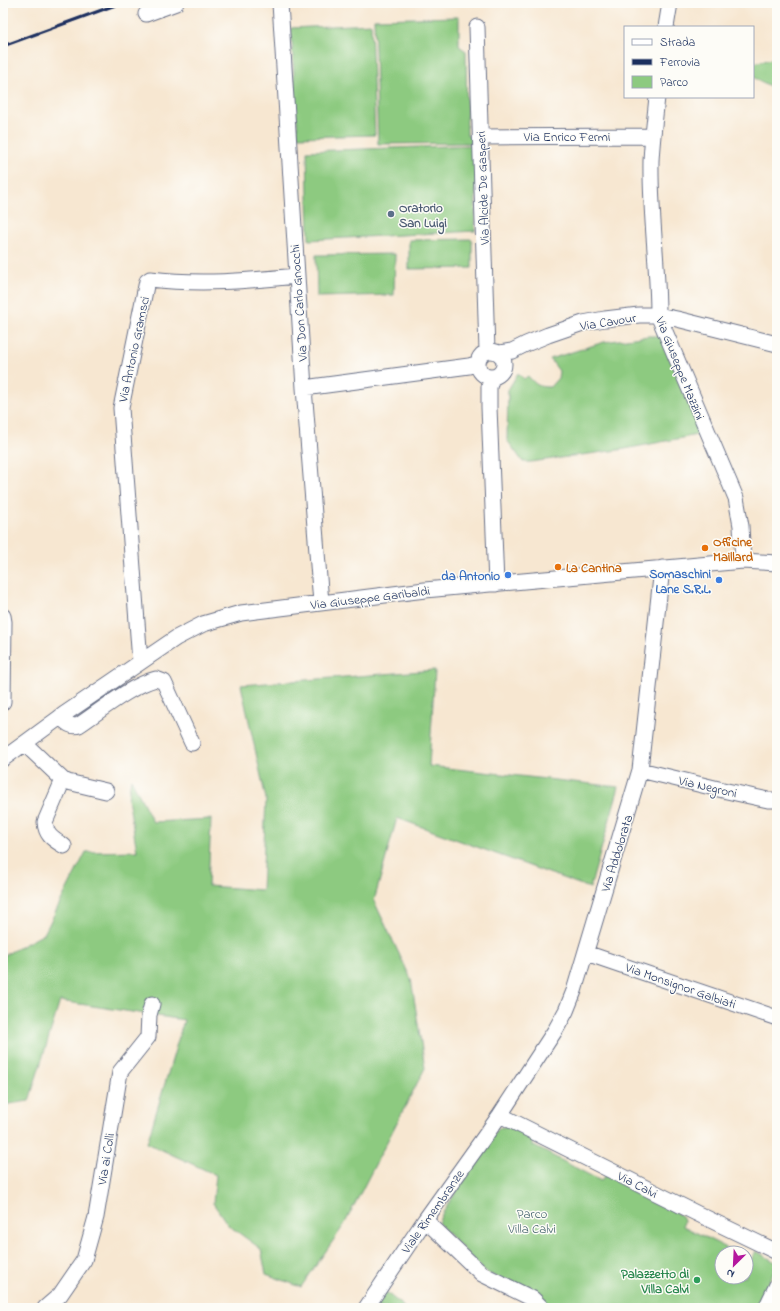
<svg xmlns="http://www.w3.org/2000/svg" width="780" height="1311" font-family="'Indie Flower',sans-serif">
	<style>
		.green { fill: #8dca80; stroke: #547c6f }
		.lines { fill: none; stroke-linecap: round; stroke-linejoin: round }
		.minor-casing { stroke: #686f86; stroke-width: 17 }
		.minor { stroke: #fff; stroke-width: 15 }
		.rail { stroke: #1b2f5e; stroke-width: 3 }
		.service-dot { fill: #5c6f8a; stroke: #fdfcf7; stroke-width: 1.5 }
		.food-dot { fill: #e8710a; stroke: #fdfcf7; stroke-width: 1.5 }
		.shop-dot { fill: #3f7fe0; stroke: #fdfcf7; stroke-width: 1.5 }
		.leisure-dot { fill: #2e9e5b; stroke: #fdfcf7; stroke-width: 1.5 }
		.labels { text-anchor: middle; stroke-width: 3; stroke-linejoin: round; paint-order: stroke }
		.street-label { font-size: 13px; fill: #1b2f5e; stroke: #fdfcf7 }
		.service-label { font-size: 13px; font-weight: bold; fill: #4e5e75; stroke: #fdfcf7; text-anchor: start }
		.food-label { font-size: 13px; font-weight: bold; fill: #c56008; stroke: #fdfcf7; text-anchor: start }
		.shop-label { font-size: 13px; font-weight: bold; fill: #366cbe; stroke: #fdfcf7; text-anchor: end }
		.park-label { font-size: 13px; fill: #3d5e68; stroke: #fdfcf7 }
		.leisure-label { font-size: 13px; font-weight: bold; fill: #27864d; stroke: #fdfcf7; text-anchor: end }
	</style>
	<rect width="100%" height="100%" fill="#fdfcf7"/>
	<filter id="ink" filterUnits="userSpaceOnUse"><feTurbulence type="fractalNoise" baseFrequency=".025" numOctaves="2"/><feDisplacementMap in="SourceGraphic" scale="8" xChannelSelector="R" yChannelSelector="G"/><feConvolveMatrix kernelMatrix="1 2 1 2 8 2 1 2 1" color-interpolation-filters="sRGB"/></filter>
	<filter id="wash" filterUnits="userSpaceOnUse"><feTurbulence type="fractalNoise" baseFrequency=".012" numOctaves="4" result="noise"/><feDisplacementMap in="SourceGraphic" scale="16" xChannelSelector="R" yChannelSelector="G"/><feGaussianBlur stdDeviation="0.9" result="paint"/><feColorMatrix in="noise" values="0 0 0 0 0 0 0 0 0 0 0 0 0 0 0 0 0 1.4 0 .05"/><feComposite in="paint" operator="in"/></filter>
	<g filter="url(#wash)">
		<rect width="100%" height="100%" fill="#f7e7d1"/>
		<!-- green -->
		<path class="green" d="M459 17V46L466 51 467 135 479 143 378 144 374 19Z
			M371 24 375 135 298 137 291 28Z
			M777 58V90L753 77V63Z
			M477 145 475 231 309 240 307 151Z
			M472 239V268L409 269V240Z
			M395 254 394 295 317 297 316 255Z
			M648 336H661L702 434 625 449 531 462H523L507 440 508 390 518 373 524 379 528 376C536 385 538 387 550 387L558 378 559 371 550 359 604 342Z
			M435 670 429 766 619 787 590 888 397 818 374 901 411 979 425 1068 344 1225 301 1287 266 1274 261 1249 228 1225 213 1203 216 1175 147 1143 184 1020 60 1001 29 1101 3 1105V956L44 934 86 852 137 851 128 798 131 779 153 822 211 819 208 886 262 890 266 799 241 685Z
			M507 1126 534 1138 532 1145 601 1181 606 1175 635 1189 682 1216 684 1220 683 1226 737 1253H722V1277H746V1258L751 1260 756 1251 777 1263 758 1308H554L534 1296 484 1271 438 1223 442 1214 490 1139 499 1128Z
			M386 1292 405 1308H376Z"/>
	</g>
	<g filter="url(#ink)">
		<g class="lines">
			<defs>
				<path id="minor" d="M280 3 304 388 321 603
					M146 14 176 3
					M477 27 487 351
					M666 27 670 3
					M657 97C655 118 652 140 651 161 650 213 658 264 658 315L736 498 741 526 743 561
					M481 137 652 136
					M478 364a13 13 0 1 1 26 0a13 13 0 1 1-26 0Z
					M500 353 512 351 526 344 548 335 583 323 605 319 639 315H658L677 319 777 344
					M492 377 489 387V407L496 584
					M304 388 469 366 478 363
					M3 616 4 622 3 702
					M140 662 121 408 147 281 150 279C199 285 247 281 297 276
					M60 717C66 722 71 728 79 725 100 711 132 685 156 679L164 682 192 743
					M25 744 63 780 68 782 106 791
					M3 759 63 715 176 638 203 624 241 613 425 590 743 561 777 563
					M640 770 727 791 768 800H777
					M63 780 45 822C46 836 53 839 64 846
					M586 953 777 1018
					M500 1115 696 1213 777 1252
					M425 1220 482 1274 533 1299 542 1308
					M45 1308 60 1295 84 1260 96 1217 120 1072 148 1037 149 1015 152 1004
					M366 1308 425 1220 500 1115 556 1029 566 1011 574 991 640 770 662 568
					M766 1308 777 1285"/>
			</defs>
			<!-- minor casing -->
			<use href="#minor" class="minor-casing"/>
			<!-- minor -->
			<use href="#minor" class="minor"/>
			<!-- rail -->
			<path class="rail" d="M3 46 121 3"/>
		</g>
	</g>
	<!-- markers -->
	<circle class="service-dot" cx="391" cy="214" r="4"/>
	<g class="food-dot">
		<circle cx="705" cy="548" r="4"/>
		<circle cx="558" cy="567" r="4"/>
	</g>
	<g class="shop-dot">
		<circle cx="508" cy="575" r="4"/>
		<circle cx="719" cy="580" r="4"/>
	</g>
	<circle class="leisure-dot" cx="697" cy="1280" r="4"/>
	<g class="labels">
		<!-- street labels -->
		<g class="street-label">
			<text x="567" y="141">Via Enrico Fermi</text>
			<text transform="translate(482 188) rotate(-92)" y="5">Via Alcide De Gasperi</text>
			<text transform="translate(298 303) rotate(-94)" y="5">Via Don Carlo Gnocchi</text>
			<text transform="translate(608 321) rotate(-9)" y="5">Via Cavour</text>
			<text transform="translate(133 349) rotate(-78)" y="5">Via Antonio Gramsci</text>
			<text transform="translate(681 368) rotate(68)" y="5">Via Giuseppe Mazzini</text>
			<text transform="translate(370 597) rotate(-7)" y="5">Via Giuseppe Garibaldi</text>
			<text transform="translate(708 786) rotate(13)" y="5">Via Negroni</text>
			<text transform="translate(616 853) rotate(-73)" y="5">Via Addolorata</text>
			<text transform="translate(681 985) rotate(19)" y="5">Via Monsignor Galbiati</text>
			<text transform="translate(105 1159) rotate(-81)" y="5">Via ai Colli</text>
			<text transform="translate(638 1184) rotate(27)" y="5">Via Calvi</text>
			<text transform="translate(432 1211) rotate(-55)" y="5">Viale Rimembranze</text>
		</g>
		<!-- service labels -->
		<g class="service-label">
			<text x="399" y="212">Oratorio<tspan x="399" dy="15">San Luigi</tspan></text>
		</g>
		<!-- food labels -->
		<g class="food-label">
			<text x="713" y="546">Officine<tspan x="713" dy="15">Maillard</tspan></text>
			<text x="566" y="572">La Cantina</text>
		</g>
		<!-- shop labels -->
		<g class="shop-label">
			<text x="711" y="578">Somaschini<tspan x="711" dy="15">Lane S.R.L.</tspan></text>
			<text x="500" y="580">da Antonio</text>
		</g>
		<!-- park labels -->
		<g class="park-label">
			<text x="532" y="1218">Parco<tspan x="532" dy="15">Villa Calvi</tspan></text>
		</g>
		<!-- leisure labels -->
		<g class="leisure-label">
			<text x="689" y="1278">Palazzetto di<tspan x="689" dy="15">Villa Calvi</tspan></text>
		</g>
	</g>
	<!-- margin -->
	<rect width="780" height="1311" fill="none" stroke="#fdfcf7" stroke-width="16"/>
	<!-- legend -->
	<rect x="624" y="26" width="130" height="72" fill="#fdfcf7" stroke="#a3aaba"/>
	<rect x="632" y="39" width="20" height="6" fill="#ffffff" stroke="#a3aaba"/>
	<text x="660" y="46" font-size="12" fill="#1b2f5e">Strada</text>
	<rect x="632" y="59" width="20" height="6" fill="#1b2f5e" stroke="#a3aaba"/>
	<text x="660" y="66" font-size="12" fill="#1b2f5e">Ferrovia</text>
	<rect x="632" y="76" width="20" height="12" fill="#8dca80" stroke="#a3aaba"/>
	<text x="660" y="86" font-size="12" fill="#1b2f5e">Parco</text>
	<!-- north arrow -->
	<g transform="translate(734 1265) rotate(204)"><circle r="19" fill="#fdfcf7" stroke="#a3aaba"/>
	<path d="M0-3L7 15L0 10L-7 15Z" fill="#b5179e"/>
	<text y="-6" font-size="11" font-weight="bold" text-anchor="middle" fill="#1b2f5e">N</text>
	</g>
</svg>
